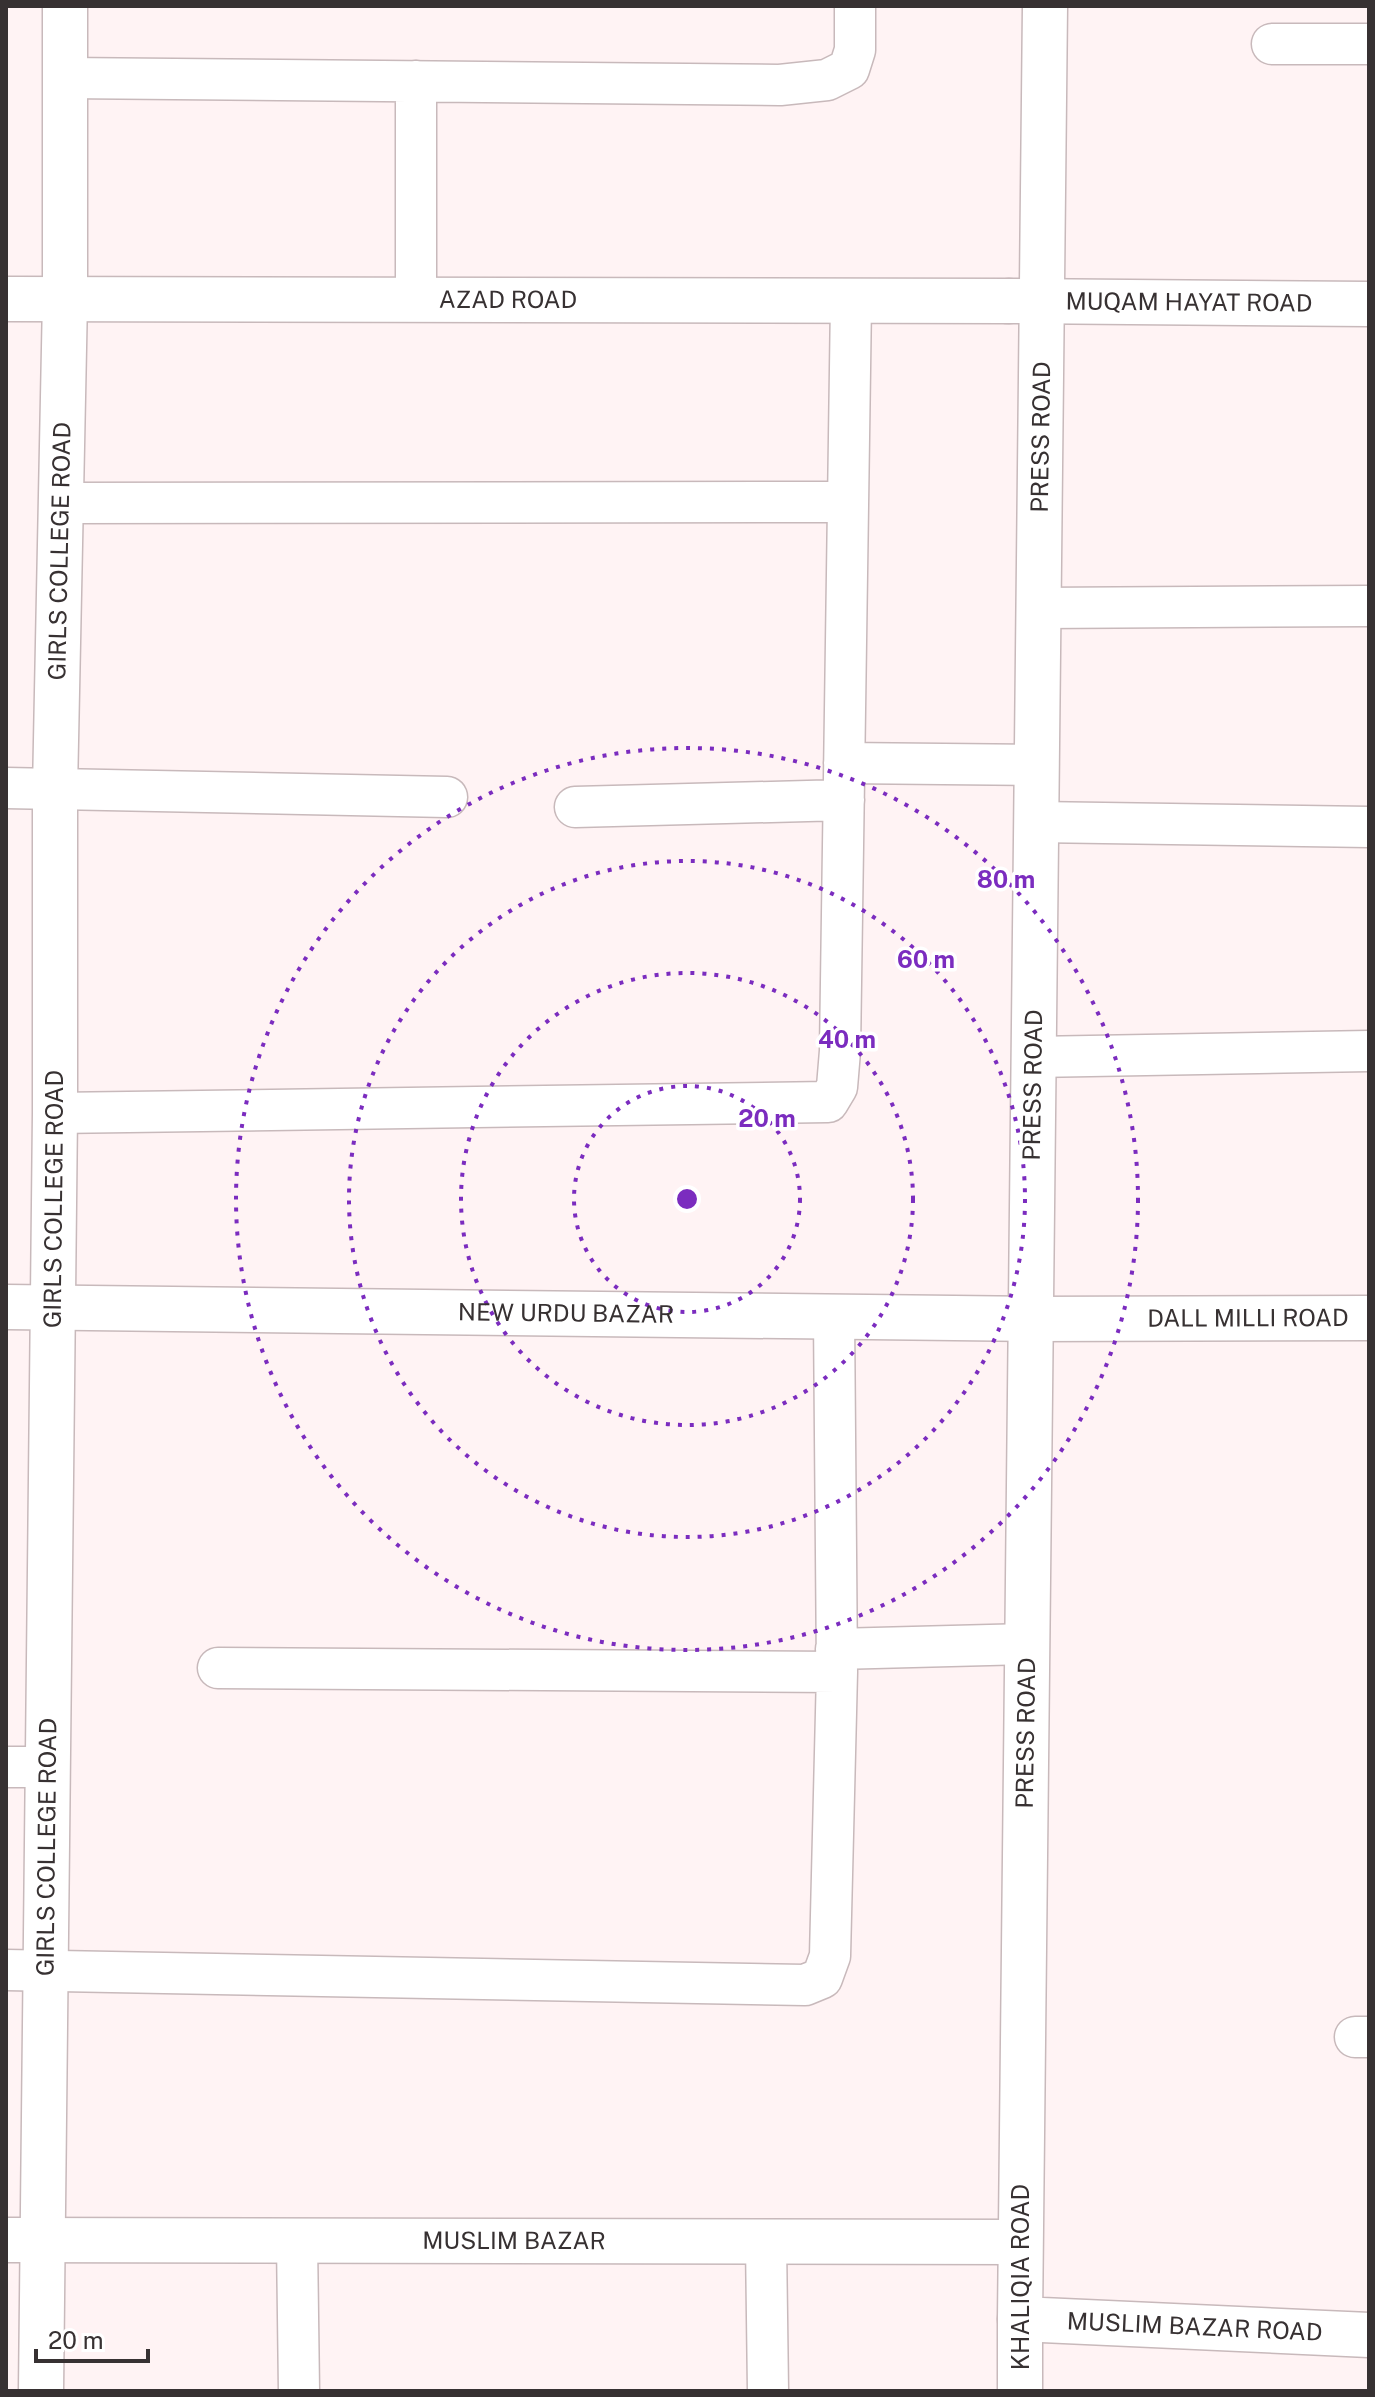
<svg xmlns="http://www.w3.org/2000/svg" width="1375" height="2397" font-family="'Public Sans',sans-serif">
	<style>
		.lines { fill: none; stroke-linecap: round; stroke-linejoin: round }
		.minor-casing { stroke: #c8b9bb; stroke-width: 43 }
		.tertiary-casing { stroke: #c8b9bb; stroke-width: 47 }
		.secondary-casing { stroke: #c8b9bb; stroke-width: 47 }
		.minor { stroke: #fff; stroke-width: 40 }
		.tertiary { stroke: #fff; stroke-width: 44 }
		.secondary { stroke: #fff; stroke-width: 44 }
		.ring { fill: none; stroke: #7b2cbf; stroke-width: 4; stroke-dasharray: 4 8 }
		.labels { text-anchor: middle; stroke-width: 7; stroke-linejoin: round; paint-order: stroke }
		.street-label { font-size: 24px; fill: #373132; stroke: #fff }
		.centre { fill: #7b2cbf; stroke: #fff; stroke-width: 4 }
		.ring-label { font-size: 24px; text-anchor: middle; font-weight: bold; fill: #7b2cbf; stroke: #fff; stroke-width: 7; stroke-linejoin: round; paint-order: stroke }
	</style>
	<rect width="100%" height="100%" fill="#fff3f4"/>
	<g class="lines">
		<defs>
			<path id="minor" d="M1272 44H1369
				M65 78 780 85 827 80 849 69 855 50V6
				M416 300V81
				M62 503 848 502
				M1039 608 1369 606
				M844 763 1037 765
				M6 788 447 797
				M575 807 844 800
				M1036 822 1369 827
				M1034 1057 1369 1051
				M55 1113 828 1102 837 1087 840 1051 851 301
				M836 1649 1027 1644
				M218 1668 837 1672
				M6 1767H47
				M6 1970 805 1985 822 1978 830 1956 837 1672 834 1316
				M1355 2037H1369
				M297 2241 299 2391
				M766 2242 768 2391"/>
			<g id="tertiary">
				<path id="s1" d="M1009 301 1369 304"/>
				<path id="s2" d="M6 1307 1031 1319 1369 1318"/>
				<path id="s3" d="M41 2391 55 1113V790L65 299V6"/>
				<path d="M1020 2391V2319"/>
			</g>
			<g id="secondary">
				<path id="s4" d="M1045 6 1020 2319 1369 2335"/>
				<path id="s5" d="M6 299 1009 301"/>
				<path id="s6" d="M6 2240 1020 2242"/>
			</g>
		</defs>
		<!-- minor casing -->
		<use href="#minor" class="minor-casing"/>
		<!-- tertiary casing -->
		<use href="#tertiary" class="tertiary-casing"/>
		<!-- secondary casing -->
		<use href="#secondary" class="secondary-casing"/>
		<!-- minor -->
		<use href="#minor" class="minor"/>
		<!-- tertiary -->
		<use href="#tertiary" class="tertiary"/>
		<!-- secondary -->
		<use href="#secondary" class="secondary"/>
	</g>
	<!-- distance rings -->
	<g class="ring">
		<circle cx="687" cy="1199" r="113"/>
		<circle cx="687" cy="1199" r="226"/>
		<circle cx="687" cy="1199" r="338"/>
		<circle cx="687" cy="1199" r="451"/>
	</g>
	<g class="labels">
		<!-- street labels -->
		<g class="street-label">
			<text dy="8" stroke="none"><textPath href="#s5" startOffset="502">AZAD ROAD</textPath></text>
			<text dy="8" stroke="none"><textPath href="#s1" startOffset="180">MUQAM HAYAT ROAD</textPath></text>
			<text transform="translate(1041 437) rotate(-89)" y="8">PRESS ROAD</text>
			<text dy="8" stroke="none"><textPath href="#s3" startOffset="1840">GIRLS COLLEGE ROAD</textPath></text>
			<text transform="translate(1033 1085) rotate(-89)" y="8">PRESS ROAD</text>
			<text dy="8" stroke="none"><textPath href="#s3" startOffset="1192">GIRLS COLLEGE ROAD</textPath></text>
			<text dy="8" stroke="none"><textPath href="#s2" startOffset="560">NEW URDU BAZAR</textPath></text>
			<text dy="8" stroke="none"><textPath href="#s2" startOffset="1242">DALL MILLI ROAD</textPath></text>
			<text transform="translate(1026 1733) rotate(-89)" y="8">PRESS ROAD</text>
			<text dy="8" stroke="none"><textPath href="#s3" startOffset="544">GIRLS COLLEGE ROAD</textPath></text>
			<text dy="8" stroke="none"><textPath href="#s6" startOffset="508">MUSLIM BAZAR</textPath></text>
			<text transform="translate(1021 2277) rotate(-90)" y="8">KHALIQIA ROAD</text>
			<text dy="8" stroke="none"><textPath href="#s4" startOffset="2488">MUSLIM BAZAR ROAD</textPath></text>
		</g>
	</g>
	<circle cx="687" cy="1199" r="12" class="centre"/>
	<g class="ring-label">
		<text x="1006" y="888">80 m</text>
		<text x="926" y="968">60 m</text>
		<text x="847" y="1048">40 m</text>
		<text x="767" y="1127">20 m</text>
	</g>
	<!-- border -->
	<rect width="1375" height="2397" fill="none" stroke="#373132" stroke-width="16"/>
	<!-- scale -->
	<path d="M36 2349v12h112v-12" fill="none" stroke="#373132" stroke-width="4"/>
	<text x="48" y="2349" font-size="24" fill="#373132" stroke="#ffffff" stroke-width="6" paint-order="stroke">20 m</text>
</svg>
